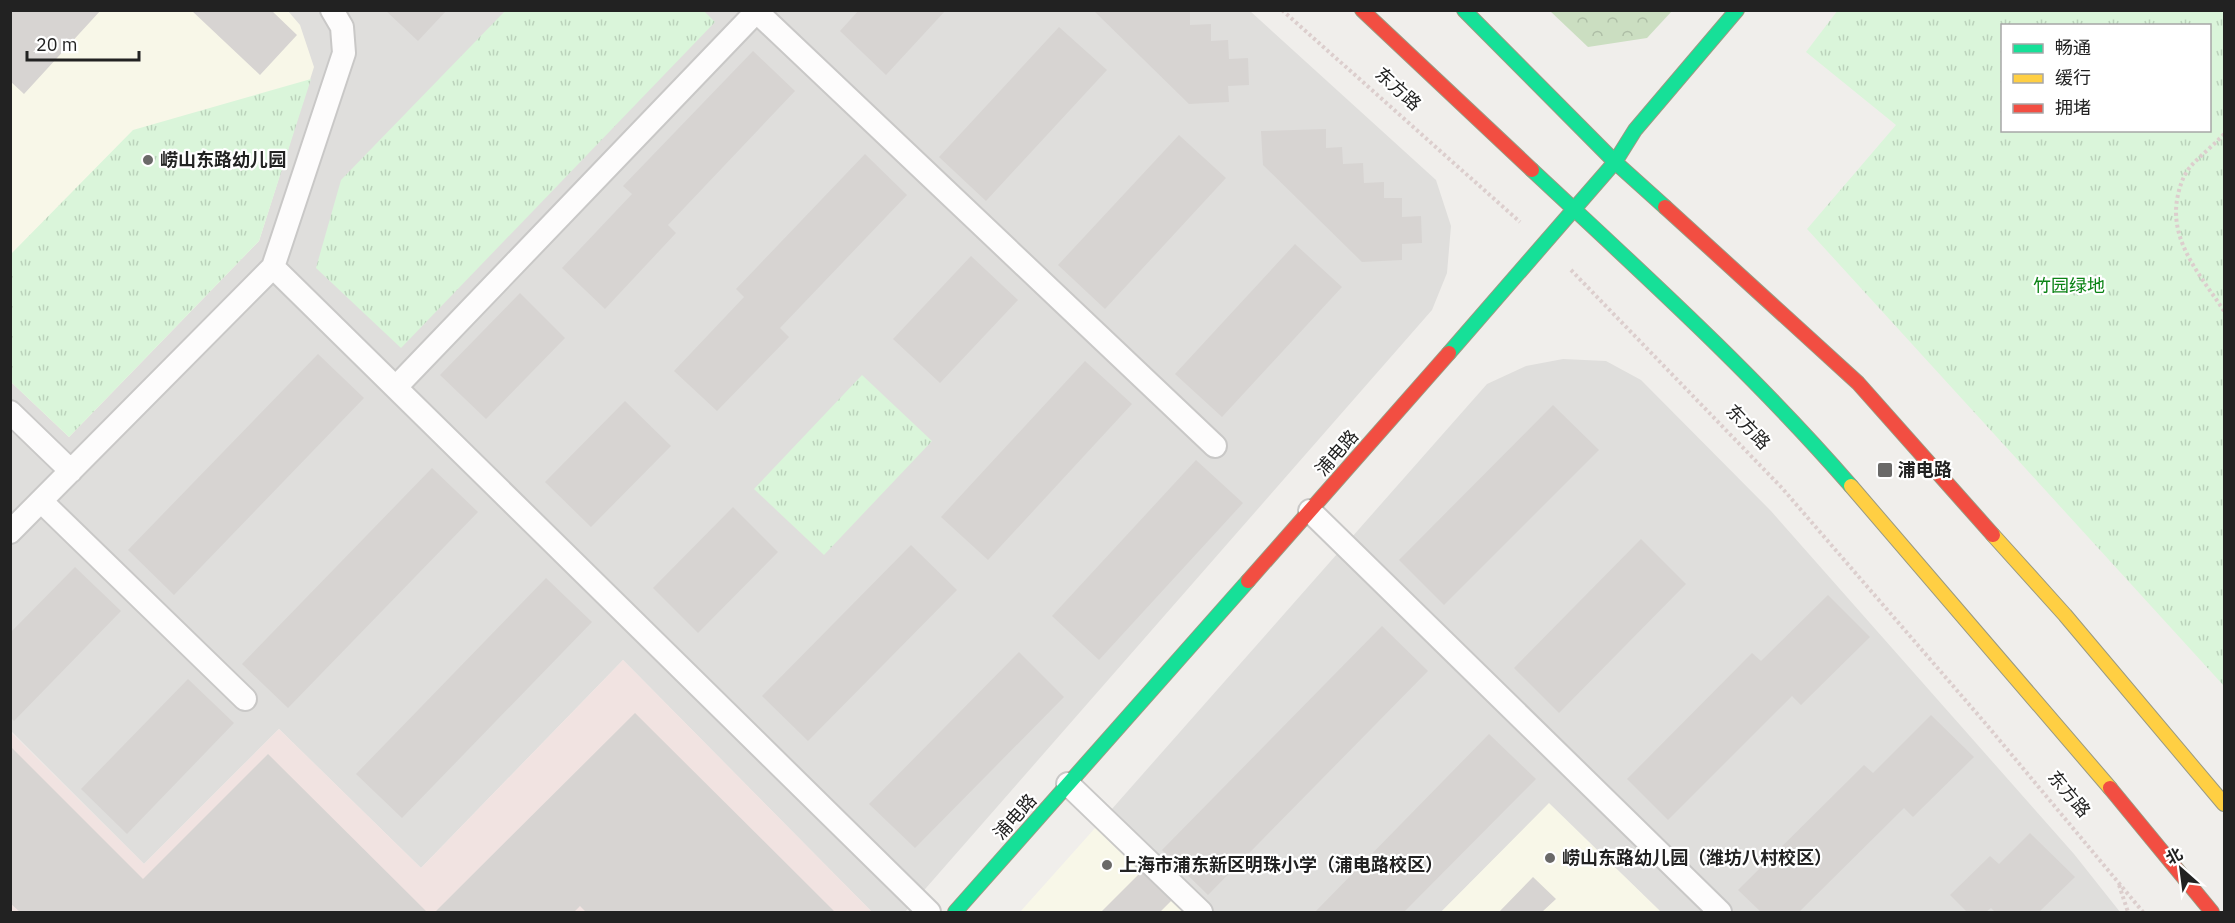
<svg xmlns="http://www.w3.org/2000/svg" width="2235" height="923" font-family="'IBM Plex Sans','Noto Sans SC',sans-serif">
	<style>
		.residential { fill: #dfdedc }
		.commercial { fill: #f1e3e1 }
		.education { fill: #f8f7e8 }
		.forest { fill: url(#forest-crowns) }
		.park { fill: url(#park-tufts); fill-rule: evenodd }
		.building { fill: #d7d4d2 }
		.lines { fill: none; stroke-linecap: round; stroke-linejoin: round }
		.lane-casing { stroke: #c9c8c7; stroke-width: 26 }
		.fast-casing { stroke: #999a82; stroke-width: 16 }
		.slow-casing { stroke: #999a82; stroke-width: 16 }
		.jam-casing { stroke: #999a82; stroke-width: 16 }
		.path { stroke: #dccecd; stroke-width: 4; stroke-dasharray: 3 3; stroke-linecap: butt }
		.lane { stroke: #fdfcfc; stroke-width: 22 }
		.fast { stroke: #16e098; stroke-width: 14 }
		.slow { stroke: #ffcf43; stroke-width: 14 }
		.jam { stroke: #f24e42; stroke-width: 14 }
		.poi-dot { fill: #6a6968; stroke: #fff; stroke-width: 2 }
		.labels { text-anchor: middle; stroke-width: 4.5; stroke-linejoin: round; paint-order: stroke }
		.street-label { font-size: 18px; fill: #222; stroke: #fff }
		.poi-label { font-size: 18px; font-weight: bold; fill: #222; stroke: #fff; text-anchor: start }
		.park-label { font-size: 18px; fill: #0c8416; stroke: #fff }
	</style>
	<defs>
		<pattern id="forest-crowns" width="20" height="18" patternUnits="userSpaceOnUse" patternTransform="scale(1.5)"><rect width="20" height="18" fill="#cbdec1"/><path d="M2 6a3 3 0 1 1 6 0M12 15a3 3 0 1 1 6 0" fill="none" stroke="#aebea6"/></pattern>
		<pattern id="park-tufts" width="24" height="20" patternUnits="userSpaceOnUse" patternTransform="scale(1.5)"><rect width="24" height="20" fill="#daf5da"/><path d="M3 7l-1-3M5 7V3M7 7l1-3M15 17l-1-3M17 17v-4M19 17l1-3" fill="none" stroke="#bbd2bb"/></pattern>
	</defs>
	<rect width="100%" height="100%" fill="#f0eeeb"/>
	<!-- residential -->
	<path class="residential" d="M10 11H1250L1436 180 1451 226 1447 273 1432 310 905 912H872L623 660 421 868 279 729 144 864 11 731Z
		M1563 359 1606 361 1641 380 1771 511 2074 854 2120 912H1661L1549 804 1441 912H1201L1104 818 1487 384 1526 366Z"/>
	<!-- commercial -->
	<path class="commercial" d="M623 660 872 912H11L10 731 144 864 279 729 421 868Z"/>
	<!-- education -->
	<path class="education" d="M10 11H288L300 25 314 67 259 241 69 437 11 382Z
		M1549 803 1661 912H1441Z
		M1104 818 1201 912H1020Z"/>
	<!-- forest -->
	<path class="forest" d="M1550 11H1672L1647 38 1588 47Z"/>
	<!-- park -->
	<path class="park" d="M1838 10 2224 11V686L1807 229 1896 125 1806 52ZM2002 26H2210V130H2002Z
		M505 11H704L715 22 401 348 316 268 341 180Z
		M311 79 259 241 69 437 11 382V254L133 130Z
		M862 375 932 441 824 555 754 489Z"/>
	<!-- building -->
	<path class="building" d="M10 10H101L24 94 10 81Z
		M191 10H271L297 35 260 75Z
		M385 10H447L418 41Z
		M859 10H946L886 75 840 31Z
		M1093 10H1190V25L1211 24V41L1228 40 1229 59 1248 58 1249 85 1228 86 1229 102 1189 104Z
		M1059 27 1107 70 986 201 939 157Z
		M753 51 795 91 668 225 676 233 605 309 562 268 632 194 623 186Z
		M1326 129V148L1342 147 1343 164 1363 163 1364 183 1384 182V198H1402V217L1421 216 1422 243 1402 244V260L1362 262 1263 165 1261 131Z
		M1179 135 1226 178 1105 309 1058 265Z
		M865 154 907 195 780 328 789 337 717 411 674 371 744 297 736 289Z
		M1295 244 1342 287 1222 417 1175 374Z
		M971 256 1018 300 940 383 893 339Z
		M520 293 565 338 486 419 440 375Z
		M318 354 364 398 174 595 128 550Z
		M1085 361 1132 404 988 560 941 517Z
		M625 401 671 446 591 527 545 482Z
		M1553 405 1599 450 1444 605 1399 560Z
		M1196 460 1243 503 1099 660 1052 616Z
		M432 468 478 512 288 708 242 664Z
		M733 507 778 552 698 633 653 588Z
		M1641 539 1686 584 1559 713 1514 668Z
		M911 545 957 590 808 741 762 696Z
		M75 567 121 611 14 721 10 717V633Z
		M546 578 592 622 402 818 356 774Z
		M1828 595 1870 637 1801 705 1792 696 1668 820 1627 779 1752 653 1761 661Z
		M1382 626 1428 671 1208 895 1162 850Z
		M1019 652 1064 697 915 848 869 804Z
		M188 679 234 723 127 834 81 789Z
		M635 713 835 912H586L580 906 574 912H435Z
		M1931 715 1974 757 1913 817 1904 808 1799 912H1761L1738 890 1864 765 1873 773Z
		M1489 734 1536 779 1404 912H1315Z
		M10 746 143 879 268 754 427 912H20L10 903Z
		M2030 833 2075 877 2039 912H1995L1991 908 1986 912H1967L1950 895 1990 856 1999 864Z
		M1142 871 1172 900 1160 912H1101Z
		M1533 877 1556 899 1542 912H1499Z"/>
	<g class="lines">
		<defs>
			<path id="lane" d="M755 10 1215 446
				M273 267 929 912
				M396 387 756 12
				M10 412 71 471
				M41 501 245 699
				M1310 511 1720 912
				M10 532 273 267 344 53 342 27 332 10
				M1068 784 1201 912"/>
			<path id="fast" d="M1464 10 1615 162 1665 207
				M1532 170C1641 272 1753 373 1851 486
				M1449 353 1615 162 1635 130 1737 10
				M955 912 1248 581"/>
			<path id="slow" d="M1851 486 2110 788
				M1993 535 2065 615 2224 804"/>
			<path id="jam" d="M1362 10 1532 170
				M1665 207 1858 383 1993 535
				M1248 581 1449 353
				M2110 788 2212 912"/>
		</defs>
		<!-- lane casing -->
		<use href="#lane" class="lane-casing"/>
		<!-- fast casing -->
		<use href="#fast" class="fast-casing"/>
		<!-- slow casing -->
		<use href="#slow" class="slow-casing"/>
		<!-- jam casing -->
		<use href="#jam" class="jam-casing"/>
		<!-- path -->
		<path class="path" d="M1282 10 1520 222
			M2224 134C2214 145 2201 155 2191 166 2183 175 2179 188 2177 200 2170 243 2202 277 2224 311
			M1571 270 1782 488 1986 724 2143 912
			M2119 885 2128 912"/>
		<!-- lane -->
		<use href="#lane" class="lane"/>
		<!-- fast -->
		<use href="#fast" class="fast"/>
		<!-- slow -->
		<use href="#slow" class="slow"/>
		<!-- jam -->
		<use href="#jam" class="jam"/>
	</g>
	<!-- markers -->
	<g class="poi-dot">
		<circle cx="148" cy="160" r="6"/>
		<rect x="1877" y="462" width="16" height="16" rx="3"/>
		<circle cx="1550" cy="858" r="6"/>
		<circle cx="1107" cy="865" r="6"/>
	</g>
	<g class="labels">
		<!-- street labels -->
		<g class="street-label">
			<text transform="translate(1398 89) rotate(42)" y="6">东方路</text>
			<text transform="translate(1748 427) rotate(46)" y="6">东方路</text>
			<text transform="translate(1337 453) rotate(-49)" y="6">浦电路</text>
			<text transform="translate(2069 794) rotate(50)" y="6">东方路</text>
			<text transform="translate(1015 817) rotate(-48)" y="6">浦电路</text>
		</g>
		<!-- poi labels -->
		<g class="poi-label">
			<text x="160" y="166">崂山东路幼儿园</text>
			<text x="1898" y="476">浦电路</text>
			<text x="1562" y="864">崂山东路幼儿园（潍坊八村校区）</text>
			<text x="1119" y="871">上海市浦东新区明珠小学（浦电路校区）</text>
		</g>
		<!-- park labels -->
		<g class="park-label">
			<text x="2069" y="292">竹园绿地</text>
		</g>
	</g>
	<!-- border -->
	<rect width="2235" height="923" fill="none" stroke="#222222" stroke-width="24"/>
	<!-- legend -->
	<rect x="2001" y="24" width="210" height="108" fill="#ffffff" stroke="#a7a7a7" stroke-width="1.5"/>
	<rect x="2013" y="44" width="30" height="9" fill="#16e098" stroke="#a7a7a7" stroke-width="1.5"/>
	<text x="2055" y="54" font-size="18" fill="#222222">畅通</text>
	<rect x="2013" y="74" width="30" height="9" fill="#ffcf43" stroke="#a7a7a7" stroke-width="1.5"/>
	<text x="2055" y="84" font-size="18" fill="#222222">缓行</text>
	<rect x="2013" y="104" width="30" height="9" fill="#f24e42" stroke="#a7a7a7" stroke-width="1.5"/>
	<text x="2055" y="114" font-size="18" fill="#222222">拥堵</text>
	<!-- north arrow -->
	<g transform="translate(2181 869) rotate(332)" stroke="#ffffff" stroke-width="4.5" paint-order="stroke">
	<path d="M0-4.5L10 22L0 15L-10 22Z" fill="#222222"/>
	<text y="-9" font-size="16" font-weight="bold" text-anchor="middle" fill="#222222">北</text>
	</g>
	<!-- scale -->
	<path d="M27 51v9h112v-9" fill="none" stroke="#222222" stroke-width="3"/>
	<text x="36" y="51" font-size="18" fill="#222222" stroke="#ffffff" stroke-width="4.5" paint-order="stroke">20 m</text>
</svg>
